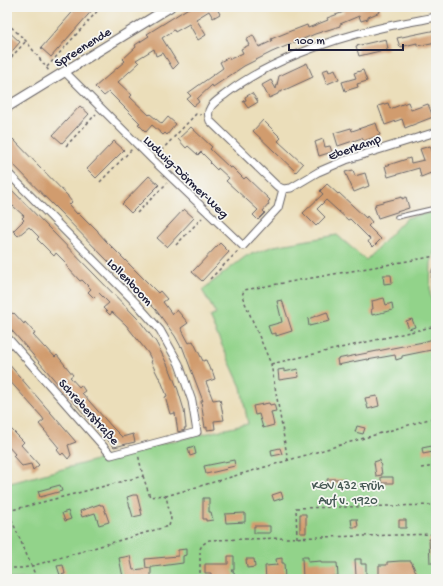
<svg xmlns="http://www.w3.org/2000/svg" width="443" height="586" font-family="'Gochi Hand',sans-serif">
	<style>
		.green { fill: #92d38a; stroke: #5a7a62 }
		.building { fill: #d19c6e }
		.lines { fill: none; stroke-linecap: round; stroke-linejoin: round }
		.service-casing { stroke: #686467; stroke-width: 5.5 }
		.minor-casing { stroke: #686467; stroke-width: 9 }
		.tertiary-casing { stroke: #686467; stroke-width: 11 }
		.path { stroke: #686467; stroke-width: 1.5; stroke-dasharray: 3 3; stroke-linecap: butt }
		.service { stroke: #fff; stroke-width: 3.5 }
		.minor { stroke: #fff; stroke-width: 7 }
		.tertiary { stroke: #fff; stroke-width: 9 }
		.labels { text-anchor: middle; stroke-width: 3.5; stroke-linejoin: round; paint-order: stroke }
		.street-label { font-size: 13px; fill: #22223b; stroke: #f6f6f2 }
		.park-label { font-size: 13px; fill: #445753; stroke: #f6f6f2 }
	</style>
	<rect width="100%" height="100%" fill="#f6f6f2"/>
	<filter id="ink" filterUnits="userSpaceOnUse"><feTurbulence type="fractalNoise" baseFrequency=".025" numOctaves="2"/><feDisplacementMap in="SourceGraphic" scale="8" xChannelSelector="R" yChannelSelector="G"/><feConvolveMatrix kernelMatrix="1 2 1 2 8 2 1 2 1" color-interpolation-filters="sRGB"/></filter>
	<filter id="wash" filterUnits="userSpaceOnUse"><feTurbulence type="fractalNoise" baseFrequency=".012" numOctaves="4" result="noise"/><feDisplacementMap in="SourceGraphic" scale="16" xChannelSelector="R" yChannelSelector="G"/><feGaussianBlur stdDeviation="0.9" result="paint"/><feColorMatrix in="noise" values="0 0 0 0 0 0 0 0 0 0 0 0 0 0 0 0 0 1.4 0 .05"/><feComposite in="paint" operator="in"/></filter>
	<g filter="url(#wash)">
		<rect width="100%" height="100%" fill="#ebdeba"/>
		<!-- green -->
		<path class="green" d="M436 211V247L431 263 430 293 436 317V579H7V503L9 502 7 498V484L137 449 248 424 241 387 209 317 216 314 202 290 246 256 274 246 337 235 366 260 406 218Z"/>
		<g id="blocks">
			<!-- building -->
			<path class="building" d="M77 7H95L51 57 41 48Z
				M190 7H216L220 14 213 18 209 11 196 19 206 35 198 40 189 24 175 32 174 30 162 38 178 64 173 69 163 53 156 56 154 49 136 60 139 63 118 82 132 95 130 97 149 115 150 114 162 124 168 117 176 124 167 135 165 133 163 135 152 125 146 132 138 124 140 123 109 92 104 96 95 87 125 61 123 59 136 47 135 45 149 36 147 34Z
				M342 7H379L380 12 368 17V19L361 21 359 16 340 24V26L315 34 272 52 244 66 213 87 212 85 197 99 199 102 194 106 187 99 191 96 188 93 223 68 220 62 229 57 230 59 243 53 241 49 249 45 246 39 253 35 259 47 272 41 271 39 293 30H294L307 25 308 28 328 20 327 18 344 12Z
				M7 30 20 42 7 57Z
				M436 30V42L417 46V43L400 47 397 38Z
				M386 39 388 49 359 56 356 46Z
				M307 63 313 77 278 93V94L269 98 262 85 271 80 276 89 279 76Z
				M328 69 329 72 335 69 339 79 327 84 322 71Z
				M363 70 367 81 357 84 358 87 345 91 342 82 356 78 354 73Z
				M252 93 258 102 248 108 243 101 246 100 245 97Z
				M408 102 411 110 428 104 433 117 405 128 402 119 385 125 378 106 388 103 390 109Z
				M80 106 89 114 62 143 53 135Z
				M263 120 281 138 278 141 303 164 296 172 253 131Z
				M376 123 380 135 364 141 362 138 338 146 334 133 351 128 352 131Z
				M191 127 212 147 210 149 230 168 232 167 244 179 246 177 270 200 268 202 269 204 263 211 265 213 258 220 253 215 258 210 226 181 229 178 218 168 217 170 210 163 211 162 201 152 198 155 188 146 186 148 178 139Z
				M13 139 68 196V197L72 202 69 205 77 214 78 213 90 225 91 224 98 231V232L106 241 158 293 160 291 167 299 163 302 172 314 177 310 188 323 181 328 189 343 193 341 203 361 206 360 210 370H212L215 379 206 382 213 400 220 399 224 420 214 421 215 429 207 430V427L205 428 201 401H203L182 346 181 347 175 336 156 310 7 158V145Z
				M323 139 325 147 330 146 332 152 319 156 315 142Z
				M114 141 124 150 96 178 87 169Z
				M430 146 436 160V171L421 177 419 168 388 177 385 166 410 158 411 163 424 160 420 149Z
				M353 170 355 176 365 173 369 186 354 192 345 172Z
				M149 176 159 185 131 213 122 204Z
				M327 184 338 194 339 193 366 218 367 216 372 222 368 226 381 239 373 247 368 242 370 239 350 219 348 220 326 200 317 209 325 217 316 226 303 213 323 194 320 191Z
				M7 185 139 320 156 342 171 372 178 390 184 410 186 428H184L185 430 178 432 175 413 170 414 165 397 167 396 160 378H159L151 362 152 361 148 353 126 325 112 312 110 315 103 308 109 303 99 293 94 298 88 292 91 289 82 280 80 281 68 268 66 265 67 264 56 253 54 256 37 239 39 237 29 227 18 236 13 231 24 220 22 218 24 216 13 206 7 212Z
				M402 197V199L406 197 409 208 378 218 374 206H376L375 204Z
				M184 209 194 218 167 247 157 238Z
				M220 243 229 252 202 281 192 272Z
				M383 275H391L392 283 384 284Z
				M384 298 386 305 392 303 393 310 372 315 371 309H373L372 301Z
				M282 300 292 331 276 336V333L271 334 268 326 282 322 277 301Z
				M7 308 13 314 14 313 24 324 25 322 33 331 35 334 33 335 45 348 46 347 55 357 57 355 73 375 70 377 79 387 81 385 85 391 82 393 112 427 122 437 133 434 135 442 114 447 97 429 7 325Z
				M327 312 330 321 309 326 308 319Z
				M412 319 415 327 409 329 406 321Z
				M436 338V349L402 356V358L396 360 395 355 367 360V359L338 365 337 359 423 342Z
				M7 362 76 442 68 445 71 455 68 459 63 453 61 455 57 450 59 448 55 443 39 424 44 420 42 417 7 378Z
				M284 369V372L298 369 299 377 279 380 278 370Z
				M377 396 379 406 368 409 365 398Z
				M269 403 270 405 274 404 276 411 271 412 274 425 263 428 259 414 255 415 253 406Z
				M7 425 24 442 21 445 39 465 33 470 31 464 22 466 13 456 15 454 7 445Z
				M357 426 365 428 363 434 355 432Z
				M194 446 196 454 190 456 188 448Z
				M432 446 433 452 423 454 422 448Z
				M280 448 282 454 272 456 271 450Z
				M234 460 235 466 226 468 227 469 206 474 204 466Z
				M380 460 382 475 376 476 374 462Z
				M381 477H393V483H381Z
				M327 479H345V483L328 485Z
				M60 485 62 491 40 497 38 491Z
				M281 492 283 498 274 501 272 495Z
				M133 495H137L142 515 133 517 127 497Z
				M203 498H209V512H211L213 520 206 521V519H203Z
				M100 504V505H103L109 522 99 525 95 513 82 517 80 511Z
				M68 511 71 519 65 521 62 513Z
				M245 513V522L226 523 225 514Z
				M300 514H306V533H300Z
				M351 519H357L358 527H352Z
				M399 520H406V528H399Z
				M254 526H270V533H254Z
				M429 539H436V563H430Z
				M186 549V555L183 556V563L146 568 145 559 178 556V550Z
				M130 556 133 570 151 568V579H129V577H123L119 558Z
				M228 556H234V570H231L234 572 235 579H211V573H205V564H228Z
				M302 557H308V562L321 561V563H337L338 576 325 577V579H303Z
				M282 558V563H284L285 579H266L265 566 277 565 276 559Z
				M246 559H254L255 567 247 568Z
				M355 559H361V564H366V576H356Z
				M400 561H411L419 579 379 578V565H387V562Z
				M63 565 65 574 60 575 57 566Z"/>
		</g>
	</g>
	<g filter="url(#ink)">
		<use href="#blocks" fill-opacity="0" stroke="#686467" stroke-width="1"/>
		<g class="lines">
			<defs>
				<path id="service" d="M397 217 436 208"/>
				<path id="minor" d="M65 72 153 160 243 246 278 208 283 189
					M7 172 136 303 160 330 179 364 192 401 197 432 111 455 7 337
					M283 189 277 186 210 121C204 107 217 101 227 93 266 63 328 40 376 29 396 24 416 21 436 17
					M283 189 291 188 318 172 346 160 436 132
					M436 271 435 281 436 294"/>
				<path id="tertiary" d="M7 107 170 7"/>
			</defs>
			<!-- service casing -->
			<use href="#service" class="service-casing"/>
			<!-- minor casing -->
			<use href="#minor" class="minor-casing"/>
			<!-- tertiary casing -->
			<use href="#tertiary" class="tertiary-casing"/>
			<!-- path -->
			<path class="path" d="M7 23 26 41 49 71
				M7 62 26 41
				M47 67 101 7
				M66 146 96 114
				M157 155 196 114 201 115
				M100 182 132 149
				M137 213 167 183
				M176 245 202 218
				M210 279 238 251
				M271 364 436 326
				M288 461 271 364 242 296 244 290 436 256
				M421 468 436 466
				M143 476 150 497 163 495 166 496
				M7 509 37 579
				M8 511 143 476 138 454
				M297 538 296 508 436 505
				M7 568H23L32 566 165 527 169 526 171 519 166 496 436 417
				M200 579V549L202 545 209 540 436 534"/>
			<!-- service -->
			<use href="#service" class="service"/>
			<!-- minor -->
			<use href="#minor" class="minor"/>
			<!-- tertiary -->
			<use href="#tertiary" class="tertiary"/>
		</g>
	</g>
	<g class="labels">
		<!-- street labels -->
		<g class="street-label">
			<text transform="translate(82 46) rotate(-32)" y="5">Spreenende</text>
			<text transform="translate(354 146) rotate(-20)" y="5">Eberkamp</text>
			<text transform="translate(187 176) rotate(44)" y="5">Ludwig-Dörmer-Weg</text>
			<text transform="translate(131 281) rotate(46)" y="5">Lollenboom</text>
			<text transform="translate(90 411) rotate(48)" y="5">Schreberstraße</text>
		</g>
		<!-- park labels -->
		<g class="park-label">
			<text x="348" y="489">KGV 432 Früh<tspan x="348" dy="15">Auf v. 1920</tspan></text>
		</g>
	</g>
	<!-- margin -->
	<rect width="443" height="586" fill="none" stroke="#f6f6f2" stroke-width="24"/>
	<!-- scale -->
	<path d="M289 44v6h114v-6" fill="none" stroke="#22223b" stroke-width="2"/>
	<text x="295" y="44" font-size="12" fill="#22223b" stroke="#f6f6f2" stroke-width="3" paint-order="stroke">100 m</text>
</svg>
